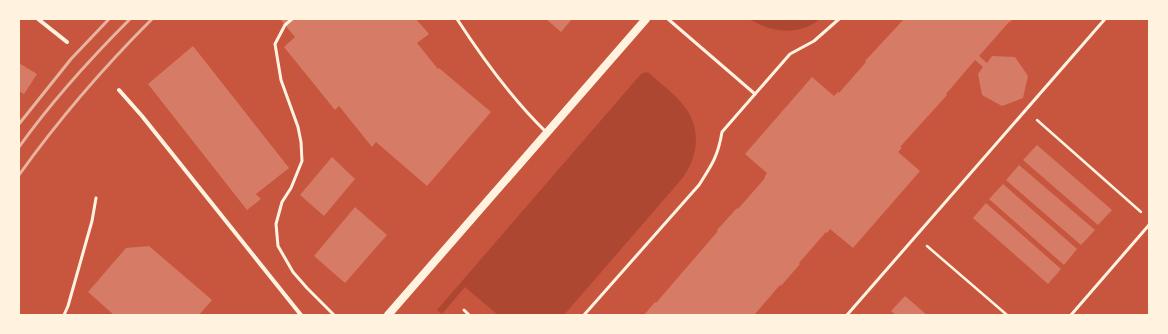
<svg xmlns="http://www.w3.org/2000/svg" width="1168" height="334" viewBox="0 0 1168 334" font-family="Commissioner,sans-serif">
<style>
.green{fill:#ae4732}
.building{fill:#d67c66}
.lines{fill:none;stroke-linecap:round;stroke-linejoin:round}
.path{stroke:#fff3e0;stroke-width:2.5}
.service{stroke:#fff3e0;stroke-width:3}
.minor{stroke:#fff3e0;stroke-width:4}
.secondary{stroke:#fff3e0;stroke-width:8}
.rail{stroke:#e9b49f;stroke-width:3}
</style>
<rect width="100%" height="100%" fill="#c8553d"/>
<g class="green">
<path d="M750,19H820C800,36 770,33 750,19Z"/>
<path d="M646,72L649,73C662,85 678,96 687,110C702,133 697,161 680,181L564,315H498L465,287L442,314L437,310L641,74Z"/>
</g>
<g class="building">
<path d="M280,19H416L429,34L417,43L438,69L439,68L491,112L427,186L376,142L372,147L339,106L335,110L284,47L295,37Z"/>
<path d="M546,19H572L561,32Z"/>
<path d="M904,19H1013L1010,22H1009L979,56L987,63L992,56L1015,57L1028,76L1023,98L1002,106L982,95L978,74L983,67L975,60L946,94L947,95L900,147L902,148L898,152L920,171L853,248L830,229L827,233L826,232L799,263L800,264L781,286L780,285L754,315H644L655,302L656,303L718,231L717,230L737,208L738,209L765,178H764L767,173L745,154L812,77L834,96L838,92L839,93L866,62L865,61Z"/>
<path d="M193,46L289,168L256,194L261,199L247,210L148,84Z"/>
<path d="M19,63L37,74L24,94L19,91Z"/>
<path d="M1037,145L1112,210L1098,225L1023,160Z"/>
<path d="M332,157L355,179L324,216L300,195Z"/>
<path d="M1019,165L1095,230L1081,245L1006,180Z"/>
<path d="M1003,184L1077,249L1064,265L989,199Z"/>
<path d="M986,203L1061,269L1048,284L973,218Z"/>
<path d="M355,207L387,235L345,283L314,256Z"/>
<path d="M149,246L212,300L199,315H114L88,292L126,248Z"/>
<path d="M905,296L927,315H896L891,311Z"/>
</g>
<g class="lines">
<g class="path">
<path d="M1037,120L1141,212"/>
<path d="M927,246L1007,315"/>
</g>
<g class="service">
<path d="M292,19L285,25L275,44L281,80L298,127L301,142L302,161L291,188L282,202L276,224L278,246L293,272L307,288L334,315"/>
<path d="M457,19C483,59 512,99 546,132"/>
<path d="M668,19L755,94"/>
<path d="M464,310L469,315"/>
<path d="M64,315L68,306L92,221L96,198"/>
<path d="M584,315L699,185C712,165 718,156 722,132L790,54L814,41L839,19"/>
<path d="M847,315L1105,19"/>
<path d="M1071,315L1149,225"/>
</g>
<g class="minor">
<path d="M38,19L67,42"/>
<path d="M119,90L142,116L301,315"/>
</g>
<path class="secondary" d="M388,315L646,19"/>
<g class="rail">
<path d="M19,124L71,59L109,19"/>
<path d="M19,147C52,101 90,59 130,19"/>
<path d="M19,175C59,119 103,68 152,19"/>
</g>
</g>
<rect width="1168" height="334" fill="none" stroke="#fff3e0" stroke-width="40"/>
</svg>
